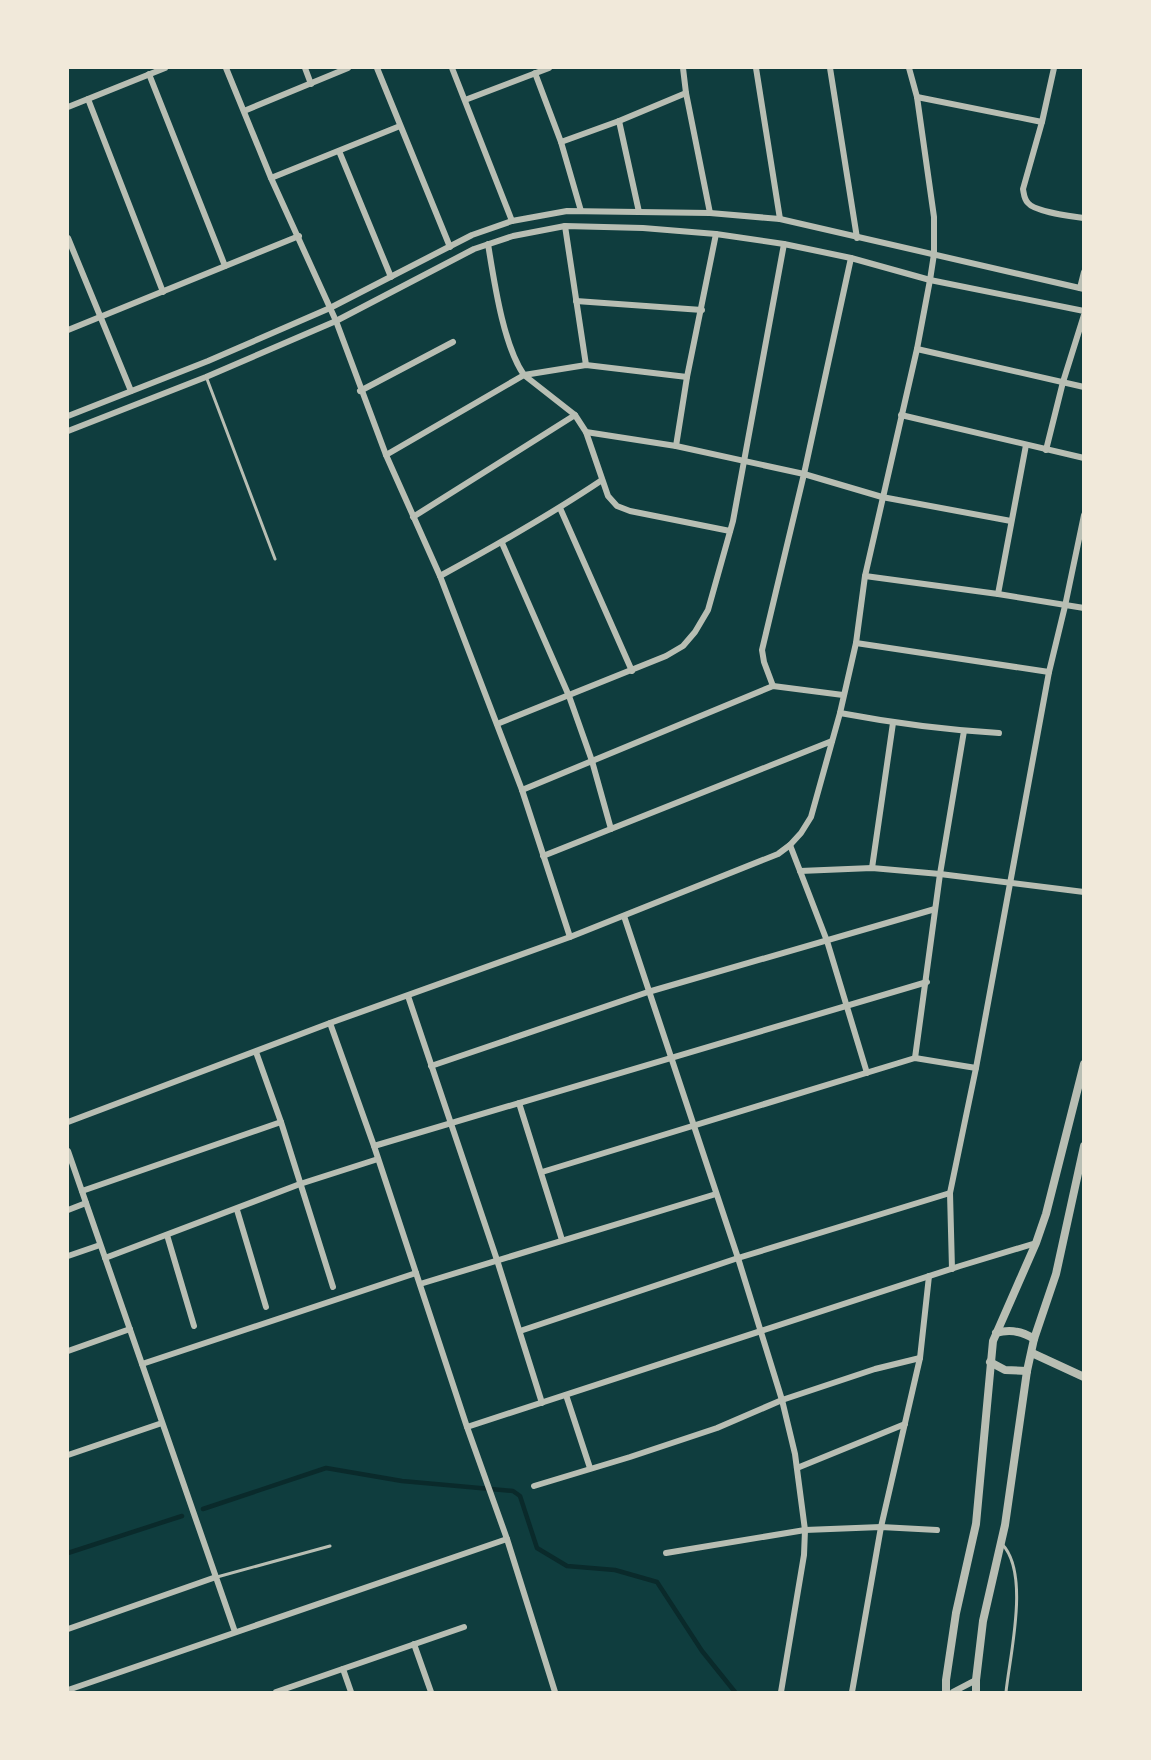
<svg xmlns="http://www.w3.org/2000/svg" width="1151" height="1760" viewBox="0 0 1151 1760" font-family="'Fira Sans Condensed',sans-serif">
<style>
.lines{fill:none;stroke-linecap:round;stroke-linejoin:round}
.stream{stroke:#0a2a2b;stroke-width:4.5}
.service{stroke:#b8beb3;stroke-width:3}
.minor{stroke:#b8beb3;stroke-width:6}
.tertiary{stroke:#b8beb3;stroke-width:8}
</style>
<rect width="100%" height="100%" fill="#0f3d3e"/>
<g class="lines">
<g class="stream">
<path d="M203,1509L326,1468L402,1481L513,1491L520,1496L537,1548L567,1566L615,1570L657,1582L702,1651L735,1692"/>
<path d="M68,1553L182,1516"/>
</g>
<g class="service">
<path d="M207,379L275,559"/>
<path d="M1002,1544C1030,1573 1010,1654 1006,1692"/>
<path d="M217,1577L330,1546"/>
</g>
<g class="minor">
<path d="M226,68L271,178L336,321L386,455L440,576L522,790L570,937"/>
<path d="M305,68L311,84"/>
<path d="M377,68L450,247"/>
<path d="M452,68L512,221"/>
<path d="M683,68L686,93L710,213"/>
<path d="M756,68L780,219"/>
<path d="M830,68L857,238"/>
<path d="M1054,68L1042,122L1023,189C1024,194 1024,199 1028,203C1035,212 1071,216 1084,218"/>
<path d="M535,73L561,142L581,211"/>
<path d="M149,74L225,266"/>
<path d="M917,97L1042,122"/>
<path d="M88,99L163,292"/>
<path d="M465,100L549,68"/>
<path d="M68,107L165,68"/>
<path d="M244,111L348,68"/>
<path d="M619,121L639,212"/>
<path d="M561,142L619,121L686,93"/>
<path d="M339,151L391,277"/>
<path d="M271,178L400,126"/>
<path d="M565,226L586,365"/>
<path d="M68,238L131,391"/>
<path d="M488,244C494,280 503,345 524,375L575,415L586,432L608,496L617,506L630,511L730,531"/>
<path d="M1080,288L1084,272"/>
<path d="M576,301L702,310"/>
<path d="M68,330L299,236"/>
<path d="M917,349L1084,387"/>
<path d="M360,391L453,342"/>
<path d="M901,415L1084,458"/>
<path d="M68,416L208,361L330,308L472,235L512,221L567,211L710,213L780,219L1084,289"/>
<path d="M68,431L206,377L336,321L474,249L513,236L565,226L643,228L716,234L784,244L851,258L930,280L1084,311"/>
<path d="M586,432L676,446L804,474L882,497L1011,521"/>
<path d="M676,446L687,377L716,234"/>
<path d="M1046,450L1063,382L1084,315"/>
<path d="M386,455L524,375L586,365L687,377"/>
<path d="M560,508L632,671"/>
<path d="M413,517L575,415"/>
<path d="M502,543L569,696L592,761L611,829"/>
<path d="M440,576C495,546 550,515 602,480"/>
<path d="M865,576L998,594L1084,608"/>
<path d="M998,594L1026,445"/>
<path d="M856,643L1049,672"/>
<path d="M773,686L764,662L762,650L804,474L851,258"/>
<path d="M840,713C893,723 946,730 999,733"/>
<path d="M497,724L666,656L683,646L695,632L708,610L733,521L784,244"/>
<path d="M522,790L773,686L843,695"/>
<path d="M790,845L827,941L867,1073"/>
<path d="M543,856L832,741"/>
<path d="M872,868L893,723"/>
<path d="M800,871L872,868L940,874L1084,892"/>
<path d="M624,916L738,1258L782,1400L795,1454L805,1530L804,1555L781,1692"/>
<path d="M408,996L497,1260L542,1403"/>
<path d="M330,1023L374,1146L467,1427L507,1539L555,1692"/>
<path d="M256,1052L281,1122L333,1287"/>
<path d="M915,1058L940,874L964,731"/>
<path d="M431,1066L648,992L935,909"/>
<path d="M519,1103L562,1240"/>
<path d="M68,1122L330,1023L570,937L778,854L790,845L801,833L811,817L840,713L856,643L865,576L917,349L930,280L934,254V217L917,97L909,68"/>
<path d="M374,1146L927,982"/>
<path d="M68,1151L235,1632"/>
<path d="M542,1172L915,1058L976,1068"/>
<path d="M82,1191L281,1122"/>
<path d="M68,1210L86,1203"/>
<path d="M237,1210L266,1307"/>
<path d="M167,1235L194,1326"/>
<path d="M68,1256L100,1245"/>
<path d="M105,1258L300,1184L378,1159"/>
<path d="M952,1269L950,1193L976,1068L1049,672L1065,606L1084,515"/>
<path d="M420,1284L716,1194"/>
<path d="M520,1331L738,1258L950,1193"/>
<path d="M68,1351L130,1329"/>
<path d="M142,1364L416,1273"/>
<path d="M566,1395L590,1468"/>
<path d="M467,1427L960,1266L1036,1243"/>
<path d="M68,1455L162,1423"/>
<path d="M797,1468L905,1424"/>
<path d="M534,1486L630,1457L717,1428L782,1400L875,1369L920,1358"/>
<path d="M666,1553L805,1530L881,1527L937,1530"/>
<path d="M68,1629L216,1577"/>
<path d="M414,1644L431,1692"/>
<path d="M343,1669L351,1692"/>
<path d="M68,1690L507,1539"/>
<path d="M276,1692L464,1627"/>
<path d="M852,1692L881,1527L920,1358L929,1276"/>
<path d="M953,1692L976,1680"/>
</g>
<g class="tertiary">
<path d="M996,1333C1010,1329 1022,1331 1034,1339"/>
<path d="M1032,1353L1084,1377"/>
<path d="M990,1362L1005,1370L1027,1371"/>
<path d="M946,1692V1680L956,1613L976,1524L993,1341L1036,1243L1046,1214L1084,1064"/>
<path d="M976,1692V1680L983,1621L1005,1525L1027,1371L1034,1339L1056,1274L1084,1146"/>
</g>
</g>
<rect width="1151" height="1760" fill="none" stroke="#f1e9da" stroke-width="138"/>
</svg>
